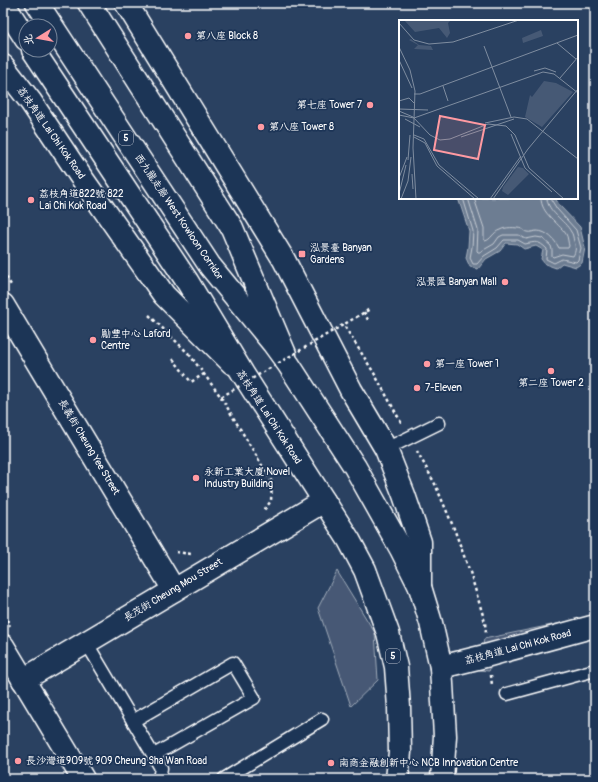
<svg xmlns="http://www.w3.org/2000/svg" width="598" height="782" viewBox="0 0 598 782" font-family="Pangolin,'LXGW WenKai TC',sans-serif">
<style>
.green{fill:#465975;stroke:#a2acba}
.water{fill:#6d7d92;stroke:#a7b1be}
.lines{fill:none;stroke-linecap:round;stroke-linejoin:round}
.shore{stroke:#c5cbd3;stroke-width:1}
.service-casing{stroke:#fff;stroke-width:15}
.minor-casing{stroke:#fff;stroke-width:25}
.primary-casing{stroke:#fff;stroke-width:25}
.trunk-casing{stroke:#fff;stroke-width:25}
.path{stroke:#fff;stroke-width:2.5;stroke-dasharray:3 3;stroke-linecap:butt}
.service{stroke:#1d3557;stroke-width:12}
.minor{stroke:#1d3557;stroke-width:22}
.primary{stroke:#1d3557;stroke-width:22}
.trunk{stroke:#1d3557;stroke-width:22}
.path-bridge{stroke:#fff;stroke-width:2.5;stroke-dasharray:3 3;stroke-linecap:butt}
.poi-dot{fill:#ff9aa2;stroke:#1d3557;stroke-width:1.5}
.labels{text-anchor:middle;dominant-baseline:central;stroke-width:3.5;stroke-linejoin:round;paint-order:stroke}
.shield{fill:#1d3557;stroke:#bbc2cd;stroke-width:1}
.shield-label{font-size:9px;font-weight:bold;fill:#fff}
.poi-label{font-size:10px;fill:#fff;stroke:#1d3557;text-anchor:start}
.street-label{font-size:10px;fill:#fff;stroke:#1d3557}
.inset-road{fill:none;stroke:#7f8da0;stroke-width:1}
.view{fill:#ff9aa2;fill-opacity:0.15;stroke:#ff9aa2;stroke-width:2}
.inset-edge{fill:none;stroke:#fff;stroke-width:2}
</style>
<rect width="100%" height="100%" fill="#2a4161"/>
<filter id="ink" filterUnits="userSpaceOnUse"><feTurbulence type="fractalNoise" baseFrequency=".025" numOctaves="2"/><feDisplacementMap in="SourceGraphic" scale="8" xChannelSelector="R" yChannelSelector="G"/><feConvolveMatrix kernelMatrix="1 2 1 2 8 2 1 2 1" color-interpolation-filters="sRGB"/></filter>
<g filter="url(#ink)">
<g class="green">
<path d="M337,571L375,633L378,680L351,706L318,608Z"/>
<path d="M595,616L501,642L489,671L479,670L484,639Z"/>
</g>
<path class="water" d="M458,198H555L560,206L580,227L585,248L582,263L576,267L562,263L556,268L545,264L541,259L543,250L536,246L524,249L517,244L506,243L500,251L486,259L478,269L470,267L466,258L468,247L469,231Z"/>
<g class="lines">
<g class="shore">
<path d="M463,198L473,231L472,247L470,258L473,264H477L484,256L497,248L504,240H518L525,244C536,242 538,240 547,249L546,259L554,263L562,259L576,262L578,260L581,248L576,230L557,209L552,201V198"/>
<path d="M468,198L478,230L477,251L478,252H480L494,244L499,237L503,235H519L526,239L536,237L542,238L551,246L552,250V256L553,257L562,254L573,256C576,251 576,247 574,241C573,238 573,234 571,232C565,220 547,212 547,198"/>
<path d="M474,198L484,228V239L485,241C491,240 493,232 500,230C505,227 516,227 522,229C524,230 525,232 527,232C530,233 534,231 537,231C547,231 555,240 559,248H568L569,246C568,243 568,237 566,234C558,222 541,214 541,198"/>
</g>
<g class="service-casing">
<g id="service">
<path d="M386,449L439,423"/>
<path d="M86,642L161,768L159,779"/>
<path d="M507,694L595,670"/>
<path d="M133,721L233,663L254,698L154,755"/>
<path d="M224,779L322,719"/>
</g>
</g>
<g class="minor-casing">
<g id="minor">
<path d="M126,3L284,260L351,390L386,449L404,495L420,542V587"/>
<path d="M3,305L174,590"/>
<path d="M3,646L83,779"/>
<path d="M441,667L489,655L595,626"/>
<path d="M23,680L324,501"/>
</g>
</g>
<g class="primary-casing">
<g id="primary">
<path d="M89,3L232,228L279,340L285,354"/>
<path d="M3,66L31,102L79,174L164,295L232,363"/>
</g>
</g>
<g class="trunk-casing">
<g id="trunk">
<path d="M3,3L26,39"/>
<path d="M37,3L210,266L273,343L289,365L355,467L401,549L420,587L431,623L441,667L445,736L442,779"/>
<path d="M33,50L187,281L243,374L349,540L365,570L388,633L396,667L399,707L400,752L397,779"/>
</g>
</g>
<g class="path">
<path d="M3,108L6,110"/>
<path d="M3,272L11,285"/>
<path d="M364,312L368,320"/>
<path d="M149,315L189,354"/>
<path d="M345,327L374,373L402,424"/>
<path d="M173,359L191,382L204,374"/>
<path d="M221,397L272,482L271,501L264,510"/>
<path d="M417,451L435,484L453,526L470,572L485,622L486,635"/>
<path d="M176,552L191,554"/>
<path d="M3,614L10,626"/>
<path d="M491,675L492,686"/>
</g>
<use href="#service" class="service"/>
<use href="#minor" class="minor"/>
<use href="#primary" class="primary"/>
<use href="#trunk" class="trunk"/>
<path class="path-bridge" d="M189,354L221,397L370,309"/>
</g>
</g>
<g class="poi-dot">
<circle cx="188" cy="36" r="4"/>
<circle cx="370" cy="105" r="4"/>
<circle cx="261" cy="127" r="4"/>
<circle cx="31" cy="200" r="4"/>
<rect x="298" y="250" width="8" height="8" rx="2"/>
<circle cx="505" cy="282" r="4"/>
<circle cx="93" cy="340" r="4"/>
<circle cx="427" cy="364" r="4"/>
<circle cx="551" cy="371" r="4"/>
<circle cx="417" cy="388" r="4"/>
<circle cx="196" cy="478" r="4"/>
<circle cx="18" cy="761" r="4"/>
<circle cx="331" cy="763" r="4"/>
</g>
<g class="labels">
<g class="shield">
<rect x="119" y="131" width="14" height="14" rx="3"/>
<rect x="386" y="649" width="14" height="14" rx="3"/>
</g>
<g class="shield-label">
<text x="126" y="138">5</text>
<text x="393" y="656">5</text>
</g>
<g class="poi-label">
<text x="196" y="36">第八座 Block 8</text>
<text x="362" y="105" text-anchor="end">第七座 Tower 7</text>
<text x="269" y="127">第八座 Tower 8</text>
<text x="39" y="194">荔枝角道822號 822<tspan x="39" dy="12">Lai Chi Kok Road</tspan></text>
<text x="310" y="248">泓景臺 Banyan<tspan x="310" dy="12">Gardens</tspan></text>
<text x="497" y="282" text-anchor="end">泓景匯 Banyan Mall</text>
<text x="101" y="334">勵豐中心 Laford<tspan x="101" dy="12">Centre</tspan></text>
<text x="435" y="364">第一座 Tower 1</text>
<text x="551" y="383" text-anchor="middle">第二座 Tower 2</text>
<text x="425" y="388">7-Eleven</text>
<text x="204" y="472">永新工業大廈 Novel<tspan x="204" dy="12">Industry Building</tspan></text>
<text x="26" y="761">長沙灣道909號 909 Cheung Sha Wan Road</text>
<text x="339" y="763">南商金融創新中心 NCB Innovation Centre</text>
</g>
<g class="street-label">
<text transform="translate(51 133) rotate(55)">荔枝角道 Lai Chi Kok Road</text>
<text transform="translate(179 217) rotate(56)">西九龍走廊 West Kowloon Corridor</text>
<text transform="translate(269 417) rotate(57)">荔枝角道 Lai Chi Kok Road</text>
<text transform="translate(89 447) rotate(59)">長義街 Cheung Yee Street</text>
<text transform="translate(173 590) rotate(-31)">長茂街 Cheung Mou Street</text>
<text transform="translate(518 647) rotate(-15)">荔枝角道 Lai Chi Kok Road</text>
</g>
</g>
<g transform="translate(399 20)">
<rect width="179" height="179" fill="#2a4161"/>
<path d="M5,0H52L49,3L51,13L48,18L40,8L16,12ZM142,10L144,16L124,23L123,18ZM12,19L20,25L32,26L34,30L15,29L19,25L10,20ZM145,61L157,63L174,72L143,107L126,97L131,75L133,77ZM119,147L124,148L130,154L109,175L103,171L104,167Z" fill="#465975"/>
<path class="inset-road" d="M0,3L15,20L30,24L54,22L120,0M158,23L177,39M85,26L112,97M0,27L11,50L16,71L14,128L17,179M0,40L13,68M135,51L146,48L157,52M161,58L179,37M44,66L49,81M15,74H21L179,15M0,81L10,78L15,83M0,89L29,90M0,91L14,97L31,115L41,120L51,119L89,104L107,106L116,115L130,148L165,179M0,95L15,98L144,52L155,54L179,73M6,99L21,107M86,103L115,97L128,99L179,139M112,114L126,148L153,172M15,115L25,119L40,145L80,179M15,117L26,123L38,146L76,179M62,117L115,99M9,140L11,115M13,154L14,169M0,158L8,137M0,174L7,145M2,179L9,161L12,137M91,179L122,136M94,179L129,129L179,69"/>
<path class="view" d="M41,96L86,105L79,139L35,130Z"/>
<rect width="179" height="179" class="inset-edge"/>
</g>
<rect width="598" height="782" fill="none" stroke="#1d3557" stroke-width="16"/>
<rect x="8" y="8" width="582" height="766" fill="none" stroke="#fff" stroke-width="1.5" filter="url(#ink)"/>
<g transform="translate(38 38) rotate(259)"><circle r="19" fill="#1d3557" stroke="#77869a"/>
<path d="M0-3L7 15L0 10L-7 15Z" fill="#ff9aa2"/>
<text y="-6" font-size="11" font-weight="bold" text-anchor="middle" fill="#ffffff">北</text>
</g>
</svg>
